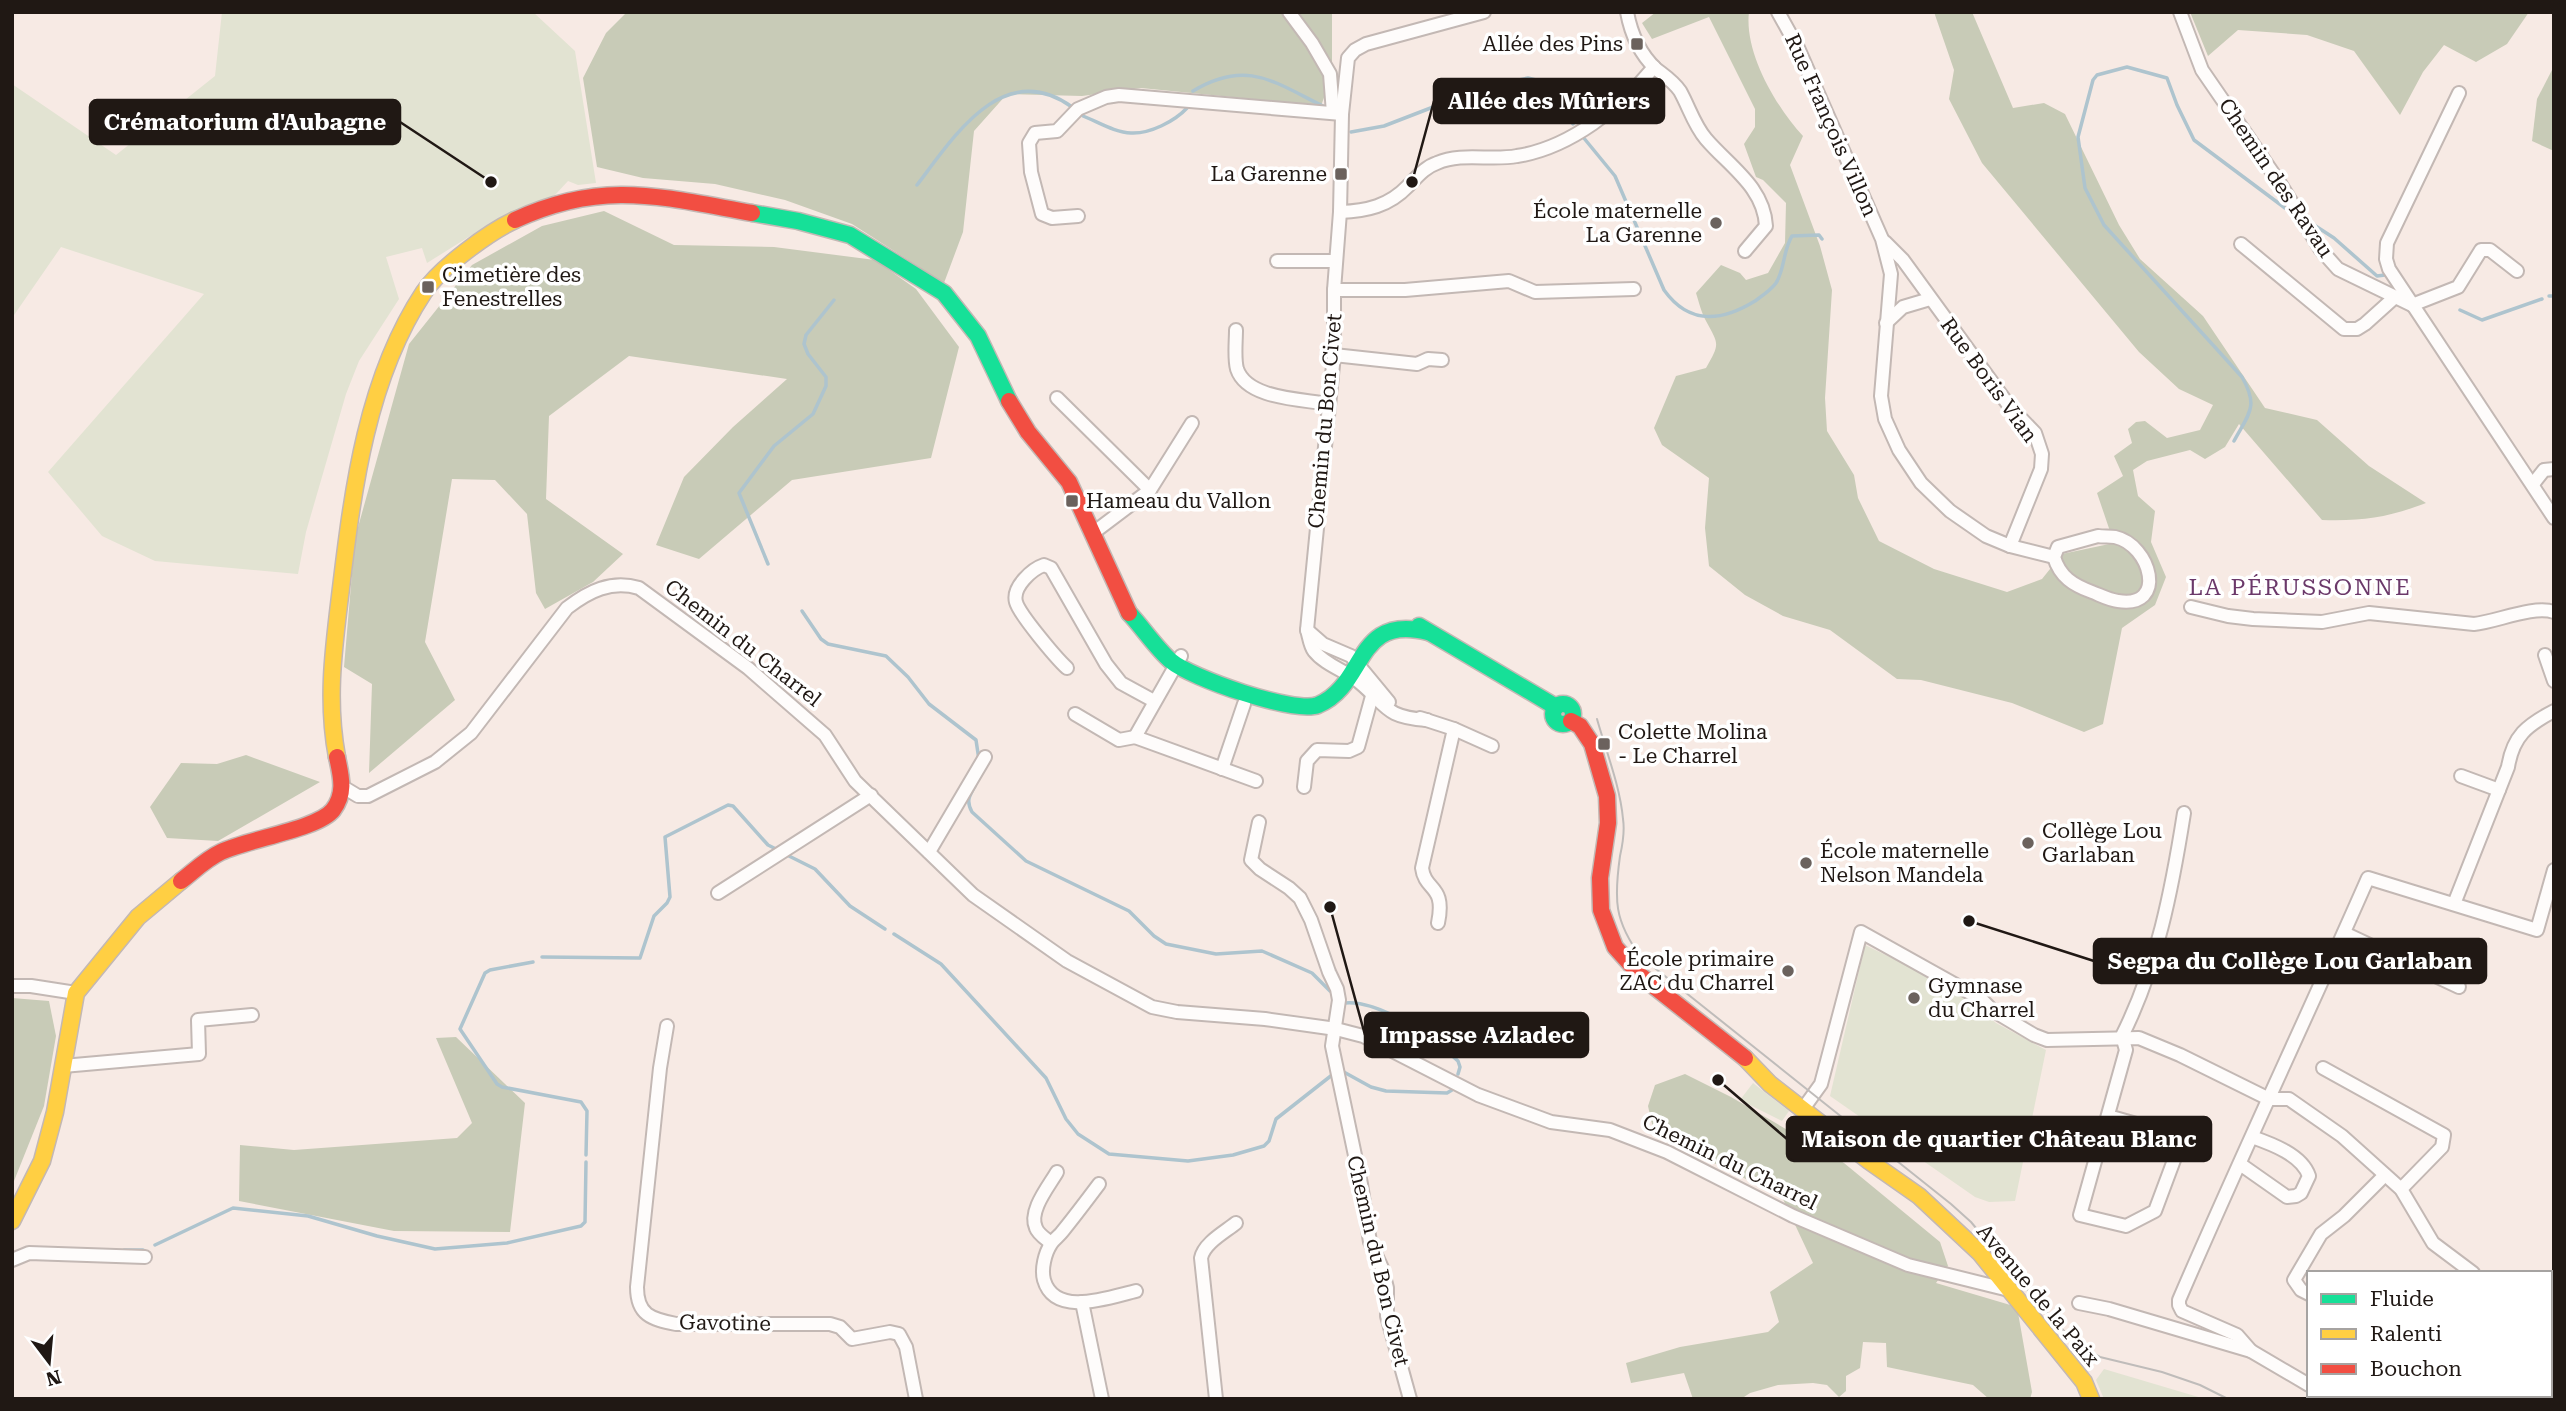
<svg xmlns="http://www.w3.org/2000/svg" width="2566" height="1411" viewBox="0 0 2566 1411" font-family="'Roboto Serif',serif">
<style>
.green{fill:#e2e3d2}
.forest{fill:#c8cbb7}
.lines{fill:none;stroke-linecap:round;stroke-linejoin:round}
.stream{stroke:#aec4ce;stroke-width:3.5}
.street-casing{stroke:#c3b8b4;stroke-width:16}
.fast-casing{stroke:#c3b8b4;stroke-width:19}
.slow-casing{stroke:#c3b8b4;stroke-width:19}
.jam-casing{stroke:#c3b8b4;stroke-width:19}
.street{stroke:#fefcfb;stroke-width:12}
.fast{stroke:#16e098;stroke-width:16}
.slow{stroke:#ffcf43;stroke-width:16}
.jam{stroke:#f24e42;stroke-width:16}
.tram{stroke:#bfbcba;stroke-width:2}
.poi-dot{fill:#6b625d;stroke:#fff;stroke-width:2.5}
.labels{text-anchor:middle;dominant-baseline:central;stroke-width:7;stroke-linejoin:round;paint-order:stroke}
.poi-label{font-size:21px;fill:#201814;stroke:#fff;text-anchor:start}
.street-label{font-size:21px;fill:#201814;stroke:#fff}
.neighbourhood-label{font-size:23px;letter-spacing:2px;fill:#6b396a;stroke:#fff}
.leader{fill:none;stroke:#201814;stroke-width:2.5}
.callout-dot{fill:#201814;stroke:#fff;stroke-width:2.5}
.callout{fill:#201814;stroke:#201814;stroke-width:2.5}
.callout-label{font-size:23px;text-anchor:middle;font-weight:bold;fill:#fff}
</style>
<rect width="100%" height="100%" fill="#f7eae4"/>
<g class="green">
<path d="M222,12H533L575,51L596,183L578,185L568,181L555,195L499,218L427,263L422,248L386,257L399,299L359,361L346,394L306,532L298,574L155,561L102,536L48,472L204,294L61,247L12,318V84L116,155L215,76Z"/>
<path d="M1865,945L1956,989L1996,1023L2046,1050L2015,1201L1989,1202L1975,1197L1830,1096Z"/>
<path d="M1753,1083L1789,1111L1782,1121L1740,1100Z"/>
<path d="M2104,1369L2205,1399H2104L2096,1380Z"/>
</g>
<g class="forest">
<path d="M627,12H1332V75L1321,106L1141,88L1082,96L1007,94L974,131L963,232L944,283L852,224L785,200L715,184L643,178L597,167L583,78L606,33Z"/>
<path d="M1656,12H1749C1744,52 1776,107 1803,136L1790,165L1820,246L1832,290L1825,398L1827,431L1854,475L1858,498L1879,541L1934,569L2007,592L2042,579L2062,554L2114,543L2097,493L2123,476L2114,456L2132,443L2128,429L2136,422L2145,421L2167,438L2200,430L2213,405L2179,389L2139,352L1982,163L1949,99L1954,70L1934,12H1972L2013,108L2044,103L2065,114L2119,225L2140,259L2203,316L2265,408L2317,420L2369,466L2426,503C2386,518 2364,521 2322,520L2239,424L2225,447L2205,459L2190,450L2147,461L2133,470L2138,496L2155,511L2151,542L2166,577L2155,605L2122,628L2103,724L2084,732L2012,703L1921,680L1897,679L1830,630L1783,616L1745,595L1709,566L1705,528L1709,478L1662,445L1654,428L1676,376L1706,368C1720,343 1719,345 1706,321C1701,312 1699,302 1696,293L1721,265L1740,273L1746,280L1768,273L1785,243L1786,203L1763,180L1756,177L1744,144L1755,127V109L1709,17L1652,39L1642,23Z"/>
<path d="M2190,12H2529L2507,44L2476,62L2444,45L2423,72L2400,115L2354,51L2307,35L2238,30L2208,56Z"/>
<path d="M2552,70H2554V151L2532,141L2537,99Z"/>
<path d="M604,211L674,245L774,247L875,260L916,289L959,347L931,458L792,480L699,559L656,545L684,477L733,427L787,379L629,356L549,416L546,499L623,554L593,582L545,609L536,593L527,514L495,480L452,479L425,642L455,700L369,773L372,684L344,667L355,538L409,344L472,265L542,226Z"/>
<path d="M246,755L320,782L218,841L167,838L150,807L181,763L217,764Z"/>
<path d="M12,998L49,1001L56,1036L44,1106L12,1186Z"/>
<path d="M456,1037L525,1103L510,1232L394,1231L239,1201L240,1145L294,1150L457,1138L472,1123L436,1038Z"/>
<path d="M1685,1074L1731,1097L1844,1163L1940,1242L1948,1266L1936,1283L2017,1307L2032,1392L2030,1399H1989L1973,1385L1887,1367L1886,1343L1863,1342L1860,1368L1846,1376V1391L1839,1397L1827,1385L1813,1383L1778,1385L1750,1393L1741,1399H1693L1684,1373L1631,1383L1626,1363L1680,1347L1768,1332L1779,1322L1770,1292L1813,1263L1782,1197L1654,1133L1648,1106L1655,1085Z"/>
</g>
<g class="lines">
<g class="stream">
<path d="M1193,91C1248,58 1275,83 1327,108"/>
<path d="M1083,116C1098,122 1116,133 1131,133C1150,134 1175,121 1187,108"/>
<path d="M1351,132L1384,126L1485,87L1528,78L1536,80L1542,85L1573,124"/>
<path d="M1583,137L1615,176L1664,290C1689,325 1721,322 1755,301C1762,296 1771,290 1776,283C1785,269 1783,250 1792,236L1819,235L1822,239"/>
<path d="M917,185C953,138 1003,57 1072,107"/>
<path d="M2311,223L2334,238L2377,276L2385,275"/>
<path d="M2549,296H2554"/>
<path d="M2460,310L2482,320L2542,299"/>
<path d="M2234,441C2249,413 2259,407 2242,377L2104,225L2085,188L2078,137L2093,80L2097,75L2127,67L2167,78L2177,105L2194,140L2285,208L2290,209"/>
<path d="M768,564L739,493L774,446L813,414L826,386V377L808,354L804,344L806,335L834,300"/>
<path d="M802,611L821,639L828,644L886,656L908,677L929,704L976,740L979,760"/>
<path d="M975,786C969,796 966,801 972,812L1026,861L1129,911L1154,936L1166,944L1216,954L1262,951L1312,973L1330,991"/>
<path d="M789,856L815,869L850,906L885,929"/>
<path d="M894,934L941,964L1046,1078L1066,1119L1078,1134L1109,1154L1188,1161L1233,1155L1264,1146L1269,1141L1276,1119L1332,1075"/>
<path d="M542,957L640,958L654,916L667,903L670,897L665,837L728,805L733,806L768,845L778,850"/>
<path d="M533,962L490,970L485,973L460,1029L497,1084L502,1087L581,1102L587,1111L586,1155"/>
<path d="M1345,1003C1379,1000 1433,1037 1458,1061L1460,1067L1458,1074"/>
<path d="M1342,1071L1371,1087L1386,1091L1447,1093L1452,1090"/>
<path d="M155,1245L233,1208L308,1216L377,1236L435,1249L507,1243L581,1226L585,1222L586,1162"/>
<path d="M124,1250H143"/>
</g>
<g class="street-casing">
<g id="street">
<path d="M1289,12L1312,43L1330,74L1333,113"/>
<path d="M1627,12C1631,34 1639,53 1656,69C1665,76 1673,81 1680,91C1689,107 1694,125 1706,139C1729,166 1764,187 1766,226L1745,251"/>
<path d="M1778,12L1798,48L1882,239L1891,274L1881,396L1885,419L1899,450L1921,483L1950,511L1986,536L2010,546L2054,557"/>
<path d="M2180,12L2202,70L2279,182L2321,250L2338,269L2412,305L2458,287L2481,250H2490L2517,271"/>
<path d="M2459,93L2387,243L2386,259L2389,269L2554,518"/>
<path d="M1340,212C1367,211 1389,206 1408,186C1417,177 1425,167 1437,163C1462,152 1491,161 1517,156C1570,148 1621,107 1654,67"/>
<path d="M1078,216L1052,218L1042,214L1031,172L1029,143L1035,133L1057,131L1078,109L1106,97L1119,95L1342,114"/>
<path d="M1885,242L1903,260L2010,407L2035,433L2042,454L2041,469L2010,546"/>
<path d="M2241,244L2344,329H2357L2365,324L2395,297"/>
<path d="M1277,261H1336"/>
<path d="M1334,290H1405L1509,281L1535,292L1634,289"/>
<path d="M1886,323L1903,307L1930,299"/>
<path d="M1236,330C1236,342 1234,358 1237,369C1247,399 1301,399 1328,404"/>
<path d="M1334,355L1417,364L1428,359L1442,360"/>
<path d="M1057,398L1150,490L1093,533"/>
<path d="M2533,484L2544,470L2554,469"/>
<path d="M1150,490L1192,423"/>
<path d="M2098,536C2103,537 2110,536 2115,537C2151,545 2168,609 2118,601C2109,600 2100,595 2092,592C2073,585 2060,577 2054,557L2058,547Z"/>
<path d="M2191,607L2228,616L2253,619L2322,622L2369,613L2474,624C2496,622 2533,605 2554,612"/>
<path d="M1307,630L1323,644L1351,656L1389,702"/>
<path d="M2545,655L2554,681"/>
<path d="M1181,656L1135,737L1256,781"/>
<path d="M1067,668C1057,659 1019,614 1016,602C1012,587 1032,569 1044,565L1051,568L1106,664L1121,683L1154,701"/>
<path d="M1075,714L1119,740L1135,737"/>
<path d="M1420,718L1454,729L1492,746"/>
<path d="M1427,720C1384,717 1388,706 1359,682C1346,671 1325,665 1314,651C1310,646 1309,636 1307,630L1334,355V290L1340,212L1342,114L1348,58L1355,50L1366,44L1484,12"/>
<path d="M1222,769L1244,704"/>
<path d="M2461,776L2499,790"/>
<path d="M343,787L358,796H368L435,762L471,733L567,608C589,591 611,580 639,588L748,668L825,735L855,781L973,895L1067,961L1152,1007L1177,1012L1265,1019L1336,1029L1363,1036L1478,1095L1551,1122L1610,1130L1667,1152L1793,1216L1908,1265L2013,1291"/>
<path d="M1304,787L1307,761L1317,750L1349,751L1358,747L1372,696"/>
<path d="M1259,822L1251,860L1260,869L1289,888L1300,898L1311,920L1329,972L1337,989L1339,1000L1332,1046L1361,1184L1370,1242L1382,1268L1387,1288V1316L1410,1399"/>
<path d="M929,852L985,757"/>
<path d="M718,893L871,795"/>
<path d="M2454,904L2508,767C2513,736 2527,725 2554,711"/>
<path d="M1438,923C1446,884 1425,892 1422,868L1454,729"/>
<path d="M2344,933L2459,987"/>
<path d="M12,986H31L76,993"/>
<path d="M667,1026L660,1068L637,1287C637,1315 651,1319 676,1324H830L840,1327L852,1339L890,1332L899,1334L906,1347L916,1399"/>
<path d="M63,1066L199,1054L198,1020L252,1015"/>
<path d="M2323,1068L2444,1135L2442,1147L2401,1189"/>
<path d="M1803,1109L1821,1084L1861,932L1981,999L1992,1010L2034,1035L2047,1040L2139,1038L2180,1055L2269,1099H2289L2342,1136L2401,1189L2433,1243L2473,1273"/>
<path d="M2108,1116L2175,1135L2179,1138L2180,1144L2155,1211L2126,1226L2080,1215L2126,1050L2122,1036C2157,967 2172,889 2184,813"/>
<path d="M2240,1164L2287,1197L2296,1196L2301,1193L2309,1176C2302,1155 2272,1144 2252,1137"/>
<path d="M1099,1184C1087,1200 1075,1216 1062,1232C1059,1236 1054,1239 1051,1244C1045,1253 1041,1269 1044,1280C1055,1318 1110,1297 1136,1291"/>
<path d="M1051,1243C1046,1239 1038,1234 1036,1228C1028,1211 1049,1186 1057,1172"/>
<path d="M12,1260L29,1253L145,1257"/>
<path d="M2309,1294L2301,1290L2294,1280L2321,1234L2344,1216L2385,1175"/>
<path d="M2550,1300L2554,1295"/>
<path d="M1082,1302L1102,1399"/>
<path d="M2079,1303L2109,1309L2251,1351L2309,1385"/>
<path d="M2251,1351L2237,1335L2182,1311L2179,1305V1300C2240,1158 2306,1019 2368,878L2537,930L2554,870"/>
<path d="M2347,1395L2360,1399"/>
<path d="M1216,1399L1201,1258C1204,1243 1225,1232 1236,1223"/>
<path d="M2462,1399L2464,1395"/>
</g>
</g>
<g class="fast-casing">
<g id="fast">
<path d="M752,213L798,221L850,235L944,293L978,336L1009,401"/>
<path d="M1129,613C1143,628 1156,648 1171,661C1191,678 1294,714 1318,705C1367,685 1354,613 1428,632"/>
<path d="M1419,626L1556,707"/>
<circle cx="1563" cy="714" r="10"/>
</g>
</g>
<g class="slow-casing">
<g id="slow">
<path d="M337,757C326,699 334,646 341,588C353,488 367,378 424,292C440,268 489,232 515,220"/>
<path d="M1745,1058L1770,1084L1869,1161L1919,1196L1980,1253L2084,1382L2091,1399"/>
<path d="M12,1221L42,1161L55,1112L76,993L138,917L181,881"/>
<path d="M2550,1381L2554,1379"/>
<path d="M2510,1399L2518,1395"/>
</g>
</g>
<g class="jam-casing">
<g id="jam">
<path d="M515,220C603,179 662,197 752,213"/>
<path d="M1009,401L1028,432L1069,482L1129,613"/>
<path d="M1571,721L1580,726L1592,744L1607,796L1608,823L1600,878L1601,910L1615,947L1641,976L1745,1058"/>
<path d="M181,881C194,871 206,859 221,852C248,839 318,829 333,810C346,793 341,776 337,757"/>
</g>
</g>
<use href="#street" class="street"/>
<use href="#fast" class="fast"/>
<use href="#slow" class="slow"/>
<use href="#jam" class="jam"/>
<path class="tram" d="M1597,719C1606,751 1620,786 1623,819C1625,832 1623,843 1620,856C1614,899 1614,921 1641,957L1951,1204L1971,1222L2040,1305L2076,1344L2100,1357L2162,1372L2200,1385L2228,1399"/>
</g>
<g class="poi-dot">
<rect x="1630" y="37" width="14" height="14" rx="3.5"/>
<rect x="1334" y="167" width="14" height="14" rx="3.5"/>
<circle cx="1716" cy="223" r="7"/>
<rect x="421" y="280" width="14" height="14" rx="3.5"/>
<rect x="1065" y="494" width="14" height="14" rx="3.5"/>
<rect x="1597" y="737" width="14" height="14" rx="3.5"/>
<circle cx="2028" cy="843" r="7"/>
<circle cx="1806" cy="863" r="7"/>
<circle cx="1788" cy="971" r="7"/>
<circle cx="1914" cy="998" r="7"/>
</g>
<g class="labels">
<g class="poi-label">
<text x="1623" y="44" text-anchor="end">Allée des Pins</text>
<text x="1327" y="174" text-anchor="end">La Garenne</text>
<text x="1702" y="211" text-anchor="end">École maternelle<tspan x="1702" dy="24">La Garenne</tspan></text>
<text x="442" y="275">Cimetière des<tspan x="442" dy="24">Fenestrelles</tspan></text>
<text x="1086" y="501">Hameau du Vallon</text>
<text x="1618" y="732">Colette Molina<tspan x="1618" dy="24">- Le Charrel</tspan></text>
<text x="2042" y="831">Collège Lou<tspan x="2042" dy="24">Garlaban</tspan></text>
<text x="1820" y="851">École maternelle<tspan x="1820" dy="24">Nelson Mandela</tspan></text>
<text x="1774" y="959" text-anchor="end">École primaire<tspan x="1774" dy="24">ZAC du Charrel</tspan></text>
<text x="1928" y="986">Gymnase<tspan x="1928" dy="24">du Charrel</tspan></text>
</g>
<g class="street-label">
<text transform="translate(1831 125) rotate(66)">Rue François Villon</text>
<text transform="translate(2276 178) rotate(56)">Chemin des Ravau</text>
<text transform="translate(1989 380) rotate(54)">Rue Boris Vian</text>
<text transform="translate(1325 421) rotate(-85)">Chemin du Bon Civet</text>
<text transform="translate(743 643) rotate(38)">Chemin du Charrel</text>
<text transform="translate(1730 1162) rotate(26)">Chemin du Charrel</text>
<text transform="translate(1378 1261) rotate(77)">Chemin du Bon Civet</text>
<text transform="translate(2038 1295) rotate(50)">Avenue de la Paix</text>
<text transform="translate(725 1323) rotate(1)">Gavotine</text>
</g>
<g class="neighbourhood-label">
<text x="2300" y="587">LA PÉRUSSONNE</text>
</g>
</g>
<path class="leader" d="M1412 182L1434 101M491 182L400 122M1969 921L2094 961M1330 907L1365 1035M1718 1080L1787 1139"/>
<g class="callout-dot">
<circle cx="1412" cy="182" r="7"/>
<circle cx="491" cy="182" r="7"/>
<circle cx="1969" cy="921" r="7"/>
<circle cx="1330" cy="907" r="7"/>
<circle cx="1718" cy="1080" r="7"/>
</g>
<g class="callout">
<rect x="1434" y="79" width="230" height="44" rx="7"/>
<rect x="90" y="100" width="310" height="44" rx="7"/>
<rect x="2094" y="939" width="392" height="44" rx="7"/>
<rect x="1365" y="1013" width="223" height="44" rx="7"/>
<rect x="1787" y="1117" width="424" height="44" rx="7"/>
</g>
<g class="callout-label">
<text x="1549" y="109">Allée des Mûriers</text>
<text x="245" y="130">Crématorium d'Aubagne</text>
<text x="2290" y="969">Segpa du Collège Lou Garlaban</text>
<text x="1477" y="1043">Impasse Azladec</text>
<text x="1999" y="1147">Maison de quartier Château Blanc</text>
</g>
<rect width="2566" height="1411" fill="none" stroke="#201814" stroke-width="28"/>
<rect x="2307" y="1271" width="245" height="126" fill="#ffffff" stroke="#a6a3a1" stroke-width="2"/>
<rect x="2321" y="1294" width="35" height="10" fill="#16e098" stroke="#a6a3a1" stroke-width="2"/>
<text x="2370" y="1306" font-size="21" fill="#201814">Fluide</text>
<rect x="2321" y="1329" width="35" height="10" fill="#ffcf43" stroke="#a6a3a1" stroke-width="2"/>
<text x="2370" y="1341" font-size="21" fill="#201814">Ralenti</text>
<rect x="2321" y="1364" width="35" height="10" fill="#f24e42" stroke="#a6a3a1" stroke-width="2"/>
<text x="2370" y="1376" font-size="21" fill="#201814">Bouchon</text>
<g transform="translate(49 1362) rotate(164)" stroke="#ffffff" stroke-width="5" paint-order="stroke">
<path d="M0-5L12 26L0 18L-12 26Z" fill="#201814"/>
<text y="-10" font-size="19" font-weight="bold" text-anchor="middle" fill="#201814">N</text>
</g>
</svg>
